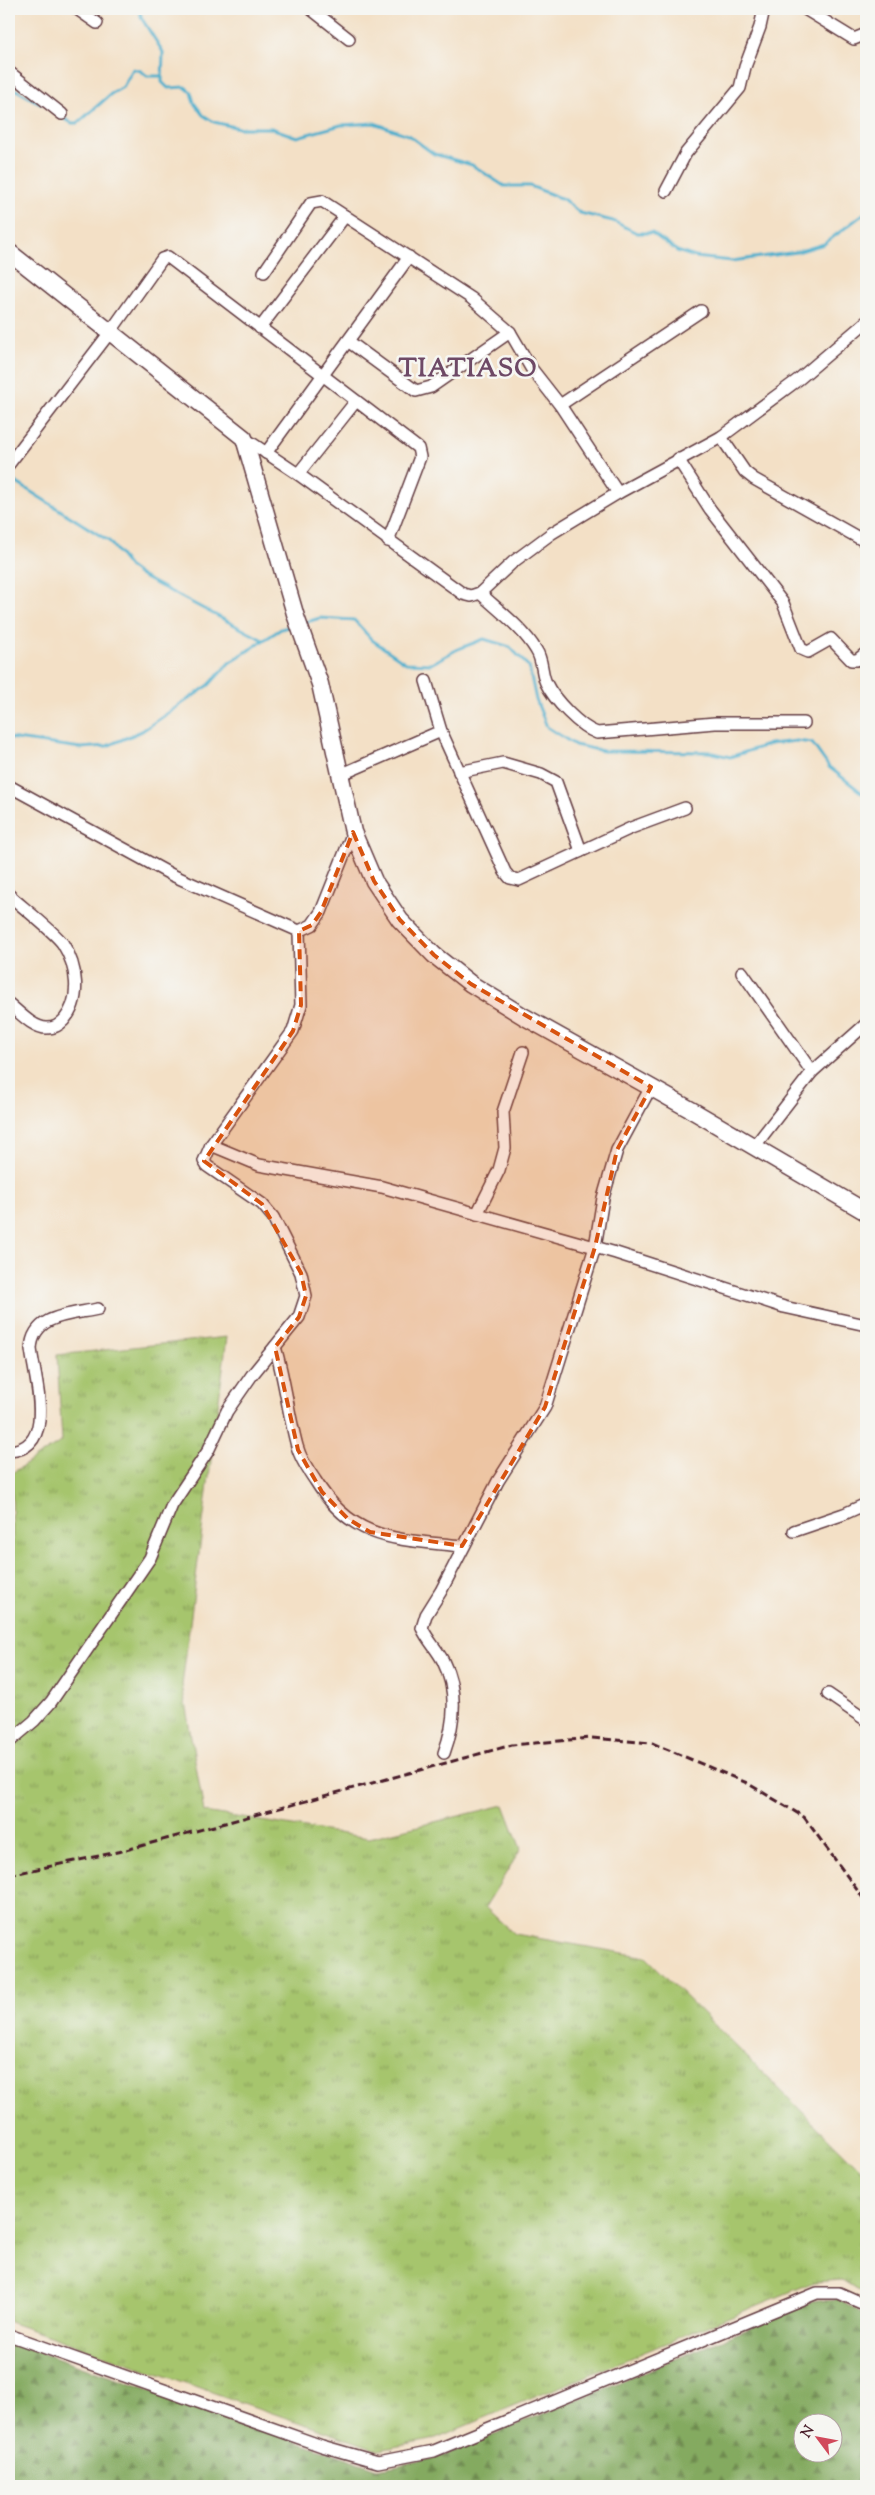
<svg xmlns="http://www.w3.org/2000/svg" width="875" height="2495" viewBox="0 0 875 2495" font-family="'Sorts Mill Goudy',serif">
<style>
.grass{fill:url(#grass-tufts);stroke:#78724c}
.forest{fill:url(#forest-firs);stroke:#676446;fill-rule:evenodd}
.lines{fill:none;stroke-linecap:round;stroke-linejoin:round}
.stream{stroke:#4eafcd;stroke-width:3}
.street-casing{stroke:#633c42;stroke-width:14}
.secondary-casing{stroke:#633c42;stroke-width:19}
.street{stroke:#fff;stroke-width:11}
.secondary{stroke:#fff;stroke-width:16}
.rail{stroke:#4a1f2b;stroke-width:3;stroke-dasharray:8 4;stroke-linecap:butt}
.marked{fill:#d8530f;fill-opacity:0.2;stroke:#d8530f;stroke-width:4;stroke-dasharray:10 6;stroke-linejoin:round}
.labels{text-anchor:middle;dominant-baseline:central;stroke-width:5;stroke-linejoin:round;paint-order:stroke}
.district-label{font-size:26px;font-weight:bold;letter-spacing:1px;fill:#6e4966;stroke:#f6f6f2}
</style>
<defs>
<pattern id="grass-tufts" width="24" height="20" patternUnits="userSpaceOnUse" patternTransform="scale(1.25)"><rect width="24" height="20" fill="#a6c56d"/><path d="M3 7l-1-3M5 7V3M7 7l1-3M15 17l-1-3M17 17v-4M19 17l1-3" fill="none" stroke="#899f5a"/></pattern>
<pattern id="forest-firs" width="22" height="20" patternUnits="userSpaceOnUse" patternTransform="scale(1.25)"><rect width="22" height="20" fill="#84aa60"/><path d="M5 1l3.5 6h-7zM16 11l3.5 6h-7z" fill="#6e8a4f"/></pattern>
</defs>
<rect width="100%" height="100%" fill="#f6f6f2"/>
<filter id="ink" filterUnits="userSpaceOnUse"><feTurbulence type="fractalNoise" baseFrequency=".02" numOctaves="2"/><feDisplacementMap in="SourceGraphic" scale="10" xChannelSelector="R" yChannelSelector="G"/><feConvolveMatrix kernelMatrix="1 2 1 2 8 2 1 2 1" color-interpolation-filters="sRGB"/></filter>
<filter id="wash" filterUnits="userSpaceOnUse"><feTurbulence type="fractalNoise" baseFrequency=".0096" numOctaves="4" result="noise"/><feDisplacementMap in="SourceGraphic" scale="20" xChannelSelector="R" yChannelSelector="G"/><feGaussianBlur stdDeviation="1.12" result="paint"/><feColorMatrix in="noise" values="0 0 0 0 0 0 0 0 0 0 0 0 0 0 0 0 0 1.4 0 .05"/><feComposite in="paint" operator="in"/></filter>
<g filter="url(#wash)">
<rect width="100%" height="100%" fill="#f3e0c6"/>
<path class="grass" d="M227,1337L182,1685L204,1812L369,1838L504,1805L521,1849L485,1907L514,1934L646,1957L866,2175V2295L842,2280L814,2282L431,2440L379,2450L9,2322V1588L13,1585L12,1473L62,1441L57,1355Z"/>
<path class="forest" d="M838,2299L866,2317V2486H9V2342L378,2469L436,2458L818,2300ZM802,2422H832V2452H802Z"/>
<g class="lines">
<g class="stream">
<path d="M139,9L142,19L163,52L162,82L168,88L185,87L191,92L194,103L203,115L214,122L239,128H271L297,137L341,125L374,123L408,135L434,154L472,165L504,186H530L563,199L580,213L613,221L637,233H652L677,251L695,257L732,261L797,252L824,244L866,212"/>
<path d="M9,86L41,104"/>
<path d="M61,117L72,123H78L111,94L123,87L133,69L141,71L147,76H161"/>
<path d="M9,478L109,541L130,568L141,576L263,640"/>
<path d="M303,623L320,618L354,620L372,640L406,663L431,664L458,649L484,639L510,647L529,667L536,700L547,727L575,745L603,751L709,752L730,757L770,744L797,741L812,743L829,767L866,796"/>
<path d="M9,738L81,748L107,746L142,731L209,685L229,663L281,629L294,625"/>
</g>
</g>
</g>
<g filter="url(#ink)">
<g class="lines">
<g class="street-casing">
<g id="street">
<path d="M77,9L97,23"/>
<path d="M311,9L349,39"/>
<path d="M805,9L854,39L866,34"/>
<path d="M9,72L62,114"/>
<path d="M666,191L686,153L740,88L745,67L760,27L764,9"/>
<path d="M264,272L311,203L322,201L471,298L510,332L531,368L560,405L618,493"/>
<path d="M260,328L345,216"/>
<path d="M348,341L416,391L431,387L510,332"/>
<path d="M560,405L701,311"/>
<path d="M721,437L745,472L754,479L866,542"/>
<path d="M244,438L298,474L463,594L471,596L480,593L513,562L552,533L618,493L721,437L799,379L866,322"/>
<path d="M266,453L409,257"/>
<path d="M678,459L710,509L783,603L801,649L808,652L831,639L851,660H857L866,653"/>
<path d="M9,464L111,331L162,259L168,257L418,448L420,457L388,541"/>
<path d="M298,474L356,401"/>
<path d="M480,593C498,610 523,628 536,650C543,660 541,672 546,683C554,700 580,727 597,733L715,723H804"/>
<path d="M426,681L441,731L505,872L510,878L519,880L631,828L685,808"/>
<path d="M459,772L503,763L541,774L556,782L581,851"/>
<path d="M340,775L441,731"/>
<path d="M9,786L172,875L299,931L312,925L321,912L353,832"/>
<path d="M9,895C21,906 56,933 63,944C77,966 82,999 64,1020C59,1025 55,1028 47,1028C33,1028 19,1012 9,1004"/>
<path d="M742,972L812,1072"/>
<path d="M211,1145L259,1165L382,1187L616,1253L784,1307L866,1325"/>
<path d="M754,1147L812,1072L866,1024"/>
<path d="M477,1214L499,1170L505,1148L503,1112L523,1052"/>
<path d="M275,1347C285,1380 288,1413 297,1446C300,1458 308,1470 315,1480C353,1542 397,1539 462,1546"/>
<path d="M9,1451C57,1448 35,1381 31,1349C33,1314 70,1315 98,1309"/>
<path d="M794,1531L844,1514L866,1504"/>
<path d="M828,1694L866,1720"/>
<path d="M9,1742L34,1721L51,1702L150,1558L172,1505L208,1451L227,1411L252,1375L299,1317L306,1296L301,1273L273,1217L262,1204L207,1166L204,1161L211,1145L293,1031L301,1005L299,931"/>
<path d="M444,1753C455,1723 458,1691 443,1661C437,1649 428,1641 422,1628L426,1615L441,1591L498,1481L545,1407L595,1247L603,1198L617,1150L651,1087"/>
<path d="M9,2335L322,2446L378,2462L434,2451L817,2293H839L866,2305"/>
</g>
</g>
<g class="secondary-casing">
<path id="secondary" d="M9,252L244,438L296,617L320,684L353,832L374,881L400,920L434,955L471,984L523,1016L693,1111L866,1212"/>
</g>
<use href="#street" class="street"/>
<use href="#secondary" class="secondary"/>
<path class="rail" d="M9,1875L122,1851L512,1745L592,1738L652,1743L747,1783L804,1817L866,1902"/>
</g>
</g>
<path class="marked" d="M353,832L374,881L400,920L434,955L471,984L651,1087L617,1150L595,1247L545,1407L462,1546L370,1532L348,1519L322,1492L298,1450L275,1347L299,1317L306,1296L301,1273L262,1204L204,1161L293,1031L301,1005L299,931L312,925L321,912Z"/>
<g class="labels">
<g class="district-label">
<text x="468" y="369">TIATIASO</text>
</g>
</g>
<rect width="875" height="2495" fill="none" stroke="#f6f6f2" stroke-width="30"/>
<g transform="translate(818 2438) rotate(302)"><circle r="24" fill="#f6f6f2" stroke="#b1a0a2"/>
<path d="M0-4L9 19L0 12L-9 19Z" fill="#d1495b"/>
<text y="-8" font-size="14" font-weight="bold" text-anchor="middle" fill="#4a1f2b">N</text>
</g>
</svg>
